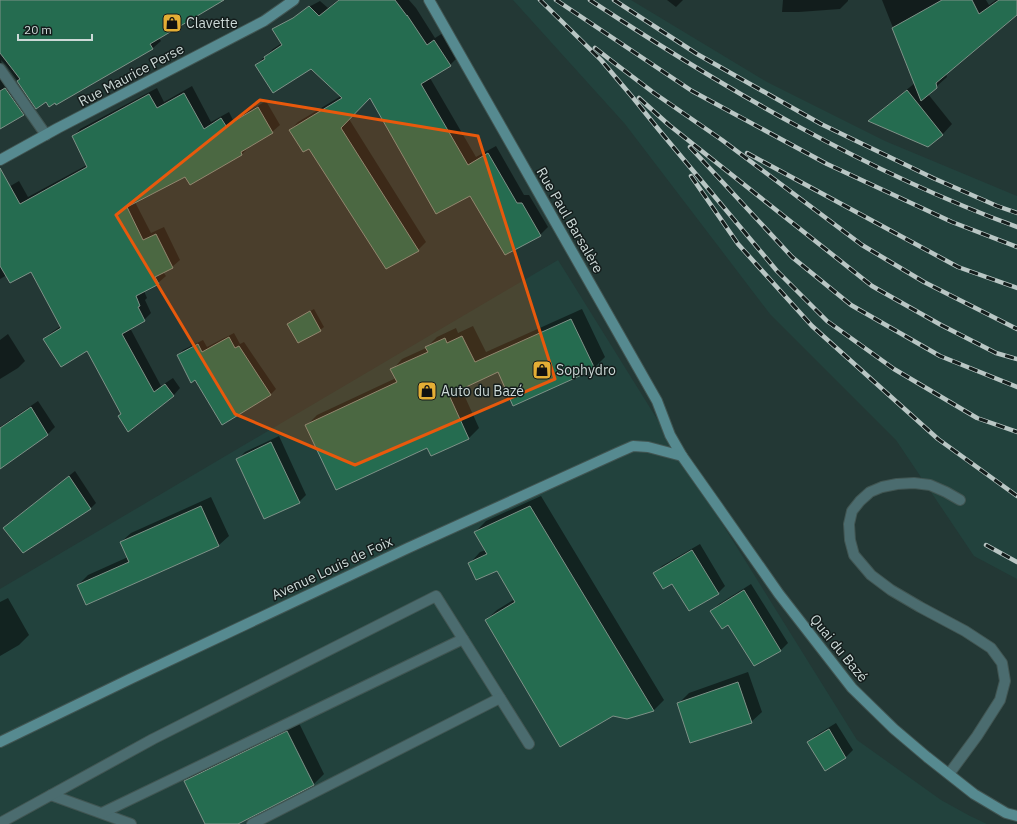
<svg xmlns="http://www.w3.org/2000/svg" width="1017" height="824" viewBox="0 0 1017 824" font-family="'IBM Plex Sans',sans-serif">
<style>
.built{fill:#22423d}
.shadow{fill:#0007}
.building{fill:#256c50;stroke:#7e9288}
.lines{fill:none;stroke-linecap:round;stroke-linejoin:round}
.lane-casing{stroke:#415552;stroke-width:12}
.street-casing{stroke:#415552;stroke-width:12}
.secondary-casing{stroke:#415552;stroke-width:12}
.lane{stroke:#4b6c6f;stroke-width:10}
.street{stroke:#4b6c6f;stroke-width:10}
.secondary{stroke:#568a90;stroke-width:10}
.rail-casing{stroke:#b9c6c4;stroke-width:4.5}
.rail{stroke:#141d1c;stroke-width:3;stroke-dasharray:9;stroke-linecap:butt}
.marked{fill:#e8590c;fill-opacity:0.2;stroke:#e8590c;stroke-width:3;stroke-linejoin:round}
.labels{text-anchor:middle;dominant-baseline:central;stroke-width:3;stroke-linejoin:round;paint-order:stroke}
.poi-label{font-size:14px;fill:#ccd9d7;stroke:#141d1c;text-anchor:start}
.street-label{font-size:14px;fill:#ccd9d7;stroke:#141d1c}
</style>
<rect width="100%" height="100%" fill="#233835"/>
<g class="built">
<path d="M513,0H631L767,82L885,141L1017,196V579L974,556L896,440L770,314L625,124Z"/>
<path d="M558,260L857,740L941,800L970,816L987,824H0V589Z"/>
</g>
<g class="shadow">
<path d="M0,0H222L159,38L161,41L153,48L57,103L56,102L46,101L36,107L6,65L1,60L2,65L31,106L24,114L0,128Z"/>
<path d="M338,0H409L416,8L435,38L443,33L458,57L450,65L430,78L476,157L496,146L524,195H529L548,227L540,235L471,194L370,96L349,119L426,242L418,250L290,130L298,122L341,96L311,68L256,65L273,49L282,43L284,25L305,9L320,1L328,8Z"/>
<path d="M667,0H683L676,7Z"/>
<path d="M783,0H848V1L840,9L799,12H782Z"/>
<path d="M882,0H986L989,5L996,0H1017V13L946,73L947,77L928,94L952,124L942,135L870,121L880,111L915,83Z"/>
<path d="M192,86L211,122L229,112L233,120L266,101L280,125L272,132L249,147L242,154L185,175L135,202L151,233L164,227L180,260L172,267L163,272L166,276L158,283L144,291L147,298L145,300L151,313L144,320L130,328L161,386L173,378L180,388L173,396L119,416L122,413L88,350L44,339L52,332L61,326L31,271L7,275L0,279V192L19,181L28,197L87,165L73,137L80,129L157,88L164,102Z"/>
<path d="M314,309L324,327L320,330L289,324L292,321Z"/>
<path d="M582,309L605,357L594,368L498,371L461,388L479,428L469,438L428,447L307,425L317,415L396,378L392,370L402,359L426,348L437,337L456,328L458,333L473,326L486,352Z"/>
<path d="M234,333L240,344L244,342L276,389L271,394L223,424L195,378L178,355L183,350L203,340L207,347Z"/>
<path d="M8,334L25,361L18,368L0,379V340Z"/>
<path d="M38,401L55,427L48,434L0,467V427Z"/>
<path d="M279,436L306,495L299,502L238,459L245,452Z"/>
<path d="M75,471L96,503L90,509L10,523Z"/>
<path d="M541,496L664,700L653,711L486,620L497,610L515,599L497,569L470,563L480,552L486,550L475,532L486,521Z"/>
<path d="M211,497L229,536L219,545L87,603L78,585L88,575L128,557L121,542L131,533Z"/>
<path d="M700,544L725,586L718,593L689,610L673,582L655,573L662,566Z"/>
<path d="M751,584L788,643L781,650L728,624L712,611L719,604Z"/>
<path d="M8,598L29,635L19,645L0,656V602Z"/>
<path d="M748,672L762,712L751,722L679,703L689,693Z"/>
<path d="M298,721L324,774L314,784L235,824H207L185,781L196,770Z"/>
<path d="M836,723L853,750L846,757L808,743L815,736Z"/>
</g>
<g class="building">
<path d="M0,0H224L150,44L153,49L56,105L55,103L49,107L46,102L36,109L17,81L20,79L0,53Z"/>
<path d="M339,0H395L407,16V15L427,45L434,40L451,66L421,84L468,165L488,153L517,203H522L541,236L505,255L470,196L436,214L370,98L341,128L419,251L386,269L309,149L303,152L289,130L342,98L311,69L273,93L255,65L265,59L264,57L282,45L272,29L293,18L309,6L319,16Z"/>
<path d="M942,0H972L979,14L999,0H1017V15L936,83L937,88L921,101L892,28Z"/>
<path d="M5,88L24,115L0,129V91Z"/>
<path d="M907,90L943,135L928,147L868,121Z"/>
<path d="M184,93L204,129L221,118L226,126L258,107L273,133L241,152L242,155L190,185L185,177L127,207L143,240L156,234L173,268L155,277L159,284L136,296L140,306L138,307L145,321L122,334L154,392L165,384L174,396L128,432L118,416L121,414L87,351L61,367L43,339L61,328L31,272L10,283L0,266V168L20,204L87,167L72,136L149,94L157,108Z"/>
<path d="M310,311L321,331L298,343L287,324Z"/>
<path d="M571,319L595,369L513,406L498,372L449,395L469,439L431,456L427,448L336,490L305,425L397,382L390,369L428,352L425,347L445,338L447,343L462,336L475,362Z"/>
<path d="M229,337L235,348L239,346L271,395L222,425L195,380L191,383L177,355L198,344L202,352Z"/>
<path d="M31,407L48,435L0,469V428Z"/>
<path d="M271,442L300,503L264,519L236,459Z"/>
<path d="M69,476L91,509L23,553L3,528Z"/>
<path d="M201,506L219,546L86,605L77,585L129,562L120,542Z"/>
<path d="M530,506L654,711L627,719L613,716L560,747L485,620L515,602L497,571L476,580L468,563L487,554L474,532Z"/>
<path d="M692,550L719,594L689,611L672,584L663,589L653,573Z"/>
<path d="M744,590L781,651L754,666L728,625L722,629L710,611Z"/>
<path d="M738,682L752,723L690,743L677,703Z"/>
<path d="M829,729L846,758L825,771L807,742Z"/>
<path d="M287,731L314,785L238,824H205L184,781Z"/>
</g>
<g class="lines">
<g class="lane-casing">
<g id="lane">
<path d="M949,774L977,736L1000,700L1005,681L1002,663L991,648L965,631L920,607L891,590L871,575L854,555L850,540L849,524L852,511L860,501L870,492L882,487L897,484L914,483L930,485L946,492L960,500"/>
<path d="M51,795L131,824"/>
<path d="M102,813L463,639"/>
<path d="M0,823L153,739L436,596L529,744"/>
<path d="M252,824L500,698"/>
</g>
</g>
<g class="street-casing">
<path id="street" d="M0,69L46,135"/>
</g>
<g class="secondary-casing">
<g id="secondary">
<path d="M429,0L657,401L670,435L682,456L718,507L779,594L852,688L894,729L927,757L974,794L1006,813L1017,816"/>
<path d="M0,160L58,128L264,21L294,0"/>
<path d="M0,742L130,679L408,548L617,453L633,446L648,447L682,456"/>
</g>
</g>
<use href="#lane" class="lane"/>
<use href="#street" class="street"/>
<use href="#secondary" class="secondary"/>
<g class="rail-casing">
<g id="rail">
<path d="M540,0L601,60L634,99L659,130L777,271L827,321L894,369L977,418L1017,432"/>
<path d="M556,0L692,91L827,164L952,222L1017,247"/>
<path d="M590,0C725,89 865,171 1017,227"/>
<path d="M614,0L697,54L821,124L933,178L997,206L1017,213"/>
<path d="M595,48L613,62L654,93L722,140L862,245L924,282L1017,329"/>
<path d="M639,98L669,125L872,286L941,325L996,353L1017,359"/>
<path d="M690,147L792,257L851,305L940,356L1017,387"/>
<path d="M747,153L958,267L1017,288"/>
<path d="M691,176L738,244L812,326L938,439L1017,496"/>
<path d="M986,545L1017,562"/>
</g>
</g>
<use href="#rail" class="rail"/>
</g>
<path class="marked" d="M260,100L478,136L555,379L355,465L235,414L116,215Z"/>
<defs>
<g id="shop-square" transform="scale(1)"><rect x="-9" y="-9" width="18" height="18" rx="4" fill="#e4ae35" stroke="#141d1c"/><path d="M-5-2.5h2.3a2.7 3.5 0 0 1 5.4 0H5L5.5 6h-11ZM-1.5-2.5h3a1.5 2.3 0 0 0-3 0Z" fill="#111"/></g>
</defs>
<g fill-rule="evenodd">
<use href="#shop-square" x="172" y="23"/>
<use href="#shop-square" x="542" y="370"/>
<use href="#shop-square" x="427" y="391"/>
</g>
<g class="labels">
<g class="poi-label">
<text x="186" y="23">Clavette</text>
<text x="556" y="370">Sophydro</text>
<text x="441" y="391">Auto du Bazé</text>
</g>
<g class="street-label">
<text transform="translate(131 75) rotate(-28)">Rue Maurice Perse</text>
<text transform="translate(570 220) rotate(60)">Rue Paul Barsalère</text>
<text transform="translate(332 568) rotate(-25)">Avenue Louis de Foix</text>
<text transform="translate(839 648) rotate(51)">Quai du Bazé</text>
</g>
</g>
<path d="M18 34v6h74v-6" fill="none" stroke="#ccd9d7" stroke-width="2"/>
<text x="24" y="34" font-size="12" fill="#ccd9d7" stroke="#141d1c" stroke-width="3" paint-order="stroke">20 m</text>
</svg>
